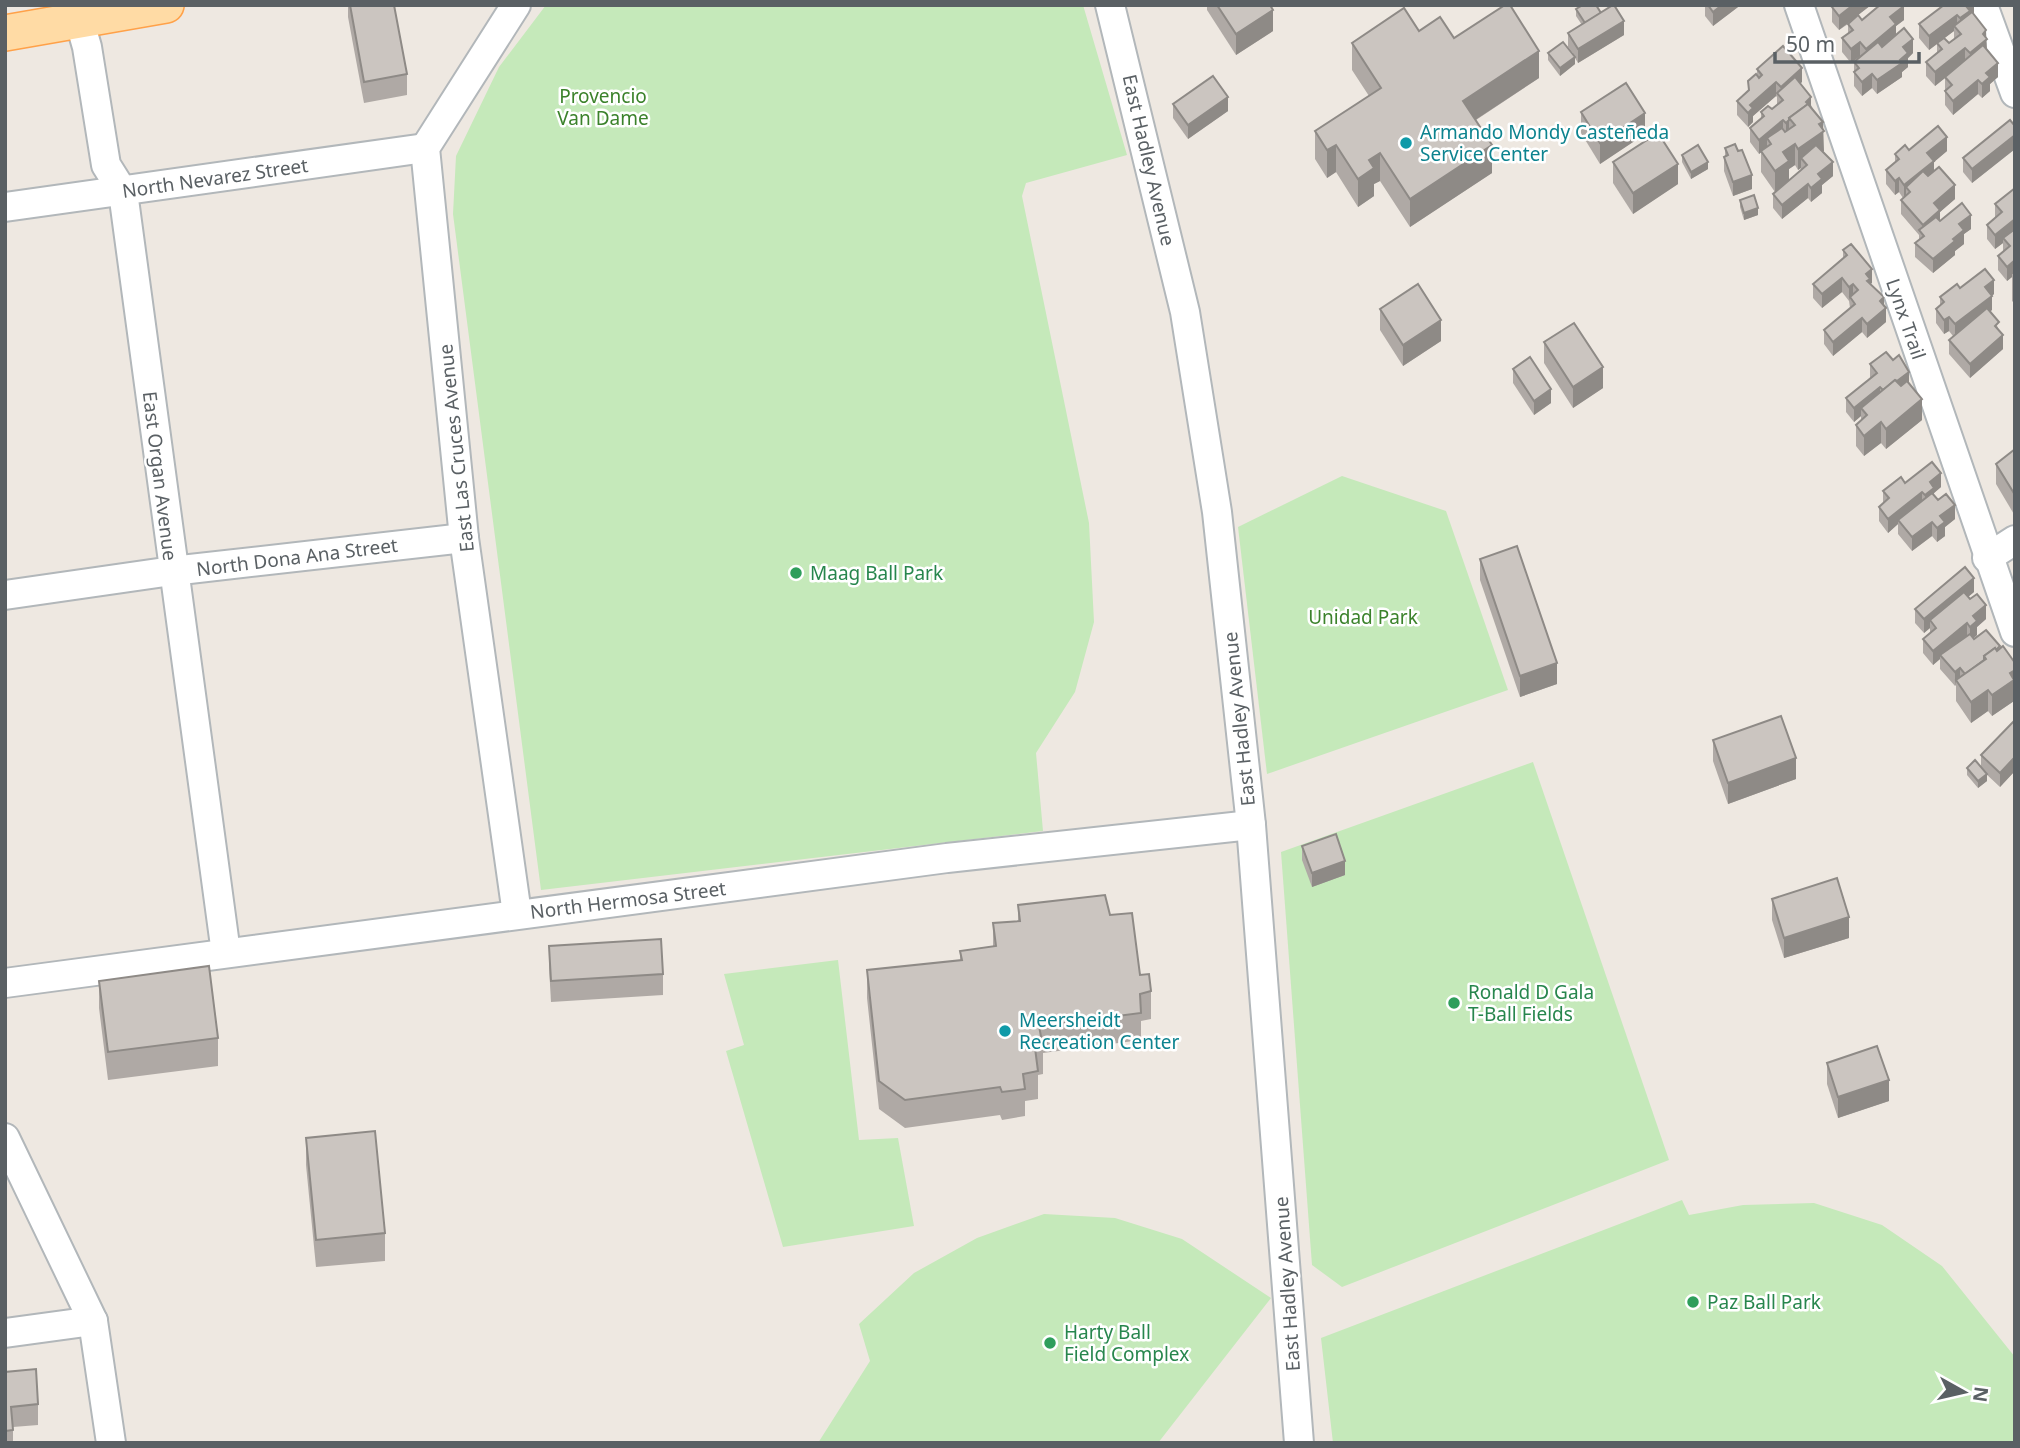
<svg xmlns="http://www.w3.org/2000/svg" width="2020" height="1448" viewBox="0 0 2020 1448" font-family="'Noto Sans',sans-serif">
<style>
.green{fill:#c5e9ba}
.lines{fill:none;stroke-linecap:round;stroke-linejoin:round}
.minor-casing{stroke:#b2b7ba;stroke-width:32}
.major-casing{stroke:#ffa149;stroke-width:38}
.minor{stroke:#fff;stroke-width:28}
.major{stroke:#ffdba5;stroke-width:35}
.wall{fill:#afa9a5;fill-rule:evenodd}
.shaded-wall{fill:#8e8a86}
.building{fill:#cbc5c0;stroke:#8e8a86;stroke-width:2}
.culture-dot{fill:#0f9aa8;stroke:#fff;stroke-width:2.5}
.leisure-dot{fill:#2e9e5b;stroke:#fff;stroke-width:2.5}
.labels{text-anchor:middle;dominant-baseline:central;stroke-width:5;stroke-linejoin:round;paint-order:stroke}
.park-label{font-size:19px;fill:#3b822b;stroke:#fff}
.culture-label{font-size:19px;fill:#0d838f;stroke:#fff;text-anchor:start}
.street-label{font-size:19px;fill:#5a6064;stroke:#fff}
.leisure-label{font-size:19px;fill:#27864d;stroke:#fff;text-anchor:start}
</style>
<rect width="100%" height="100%" fill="#eee8e1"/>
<g class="green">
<path d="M546,5H1083L1127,155L1026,183L1022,196L1089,523L1094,622L1075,692L1036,753L1043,831L541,890L453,214L456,156L499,67Z"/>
<path d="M1342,476L1446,511L1508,690L1267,774L1238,527Z"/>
<path d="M1533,762L1669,1160L1342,1287L1312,1265L1281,852Z"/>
<path d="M838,960L859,1140L898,1138L914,1226L783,1247L726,1051L744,1045L724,974Z"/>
<path d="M1682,1200L1689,1215L1743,1205L1814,1203L1882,1225L1942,1266L2015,1357V1443H1333L1321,1338Z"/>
<path d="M1044,1214L1115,1218L1182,1239L1271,1298L1158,1443H818L870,1361L859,1324L914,1273L977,1238Z"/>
</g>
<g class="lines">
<g class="minor-casing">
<g id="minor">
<path d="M75,5L87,47L106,165L123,192L226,953"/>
<path d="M516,5L425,148L464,538L517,914"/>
<path d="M1110,5L1185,312L1217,512L1251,825L1299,1443"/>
<path d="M1799,5L2015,632"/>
<path d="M1983,5L2015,93"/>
<path d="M5,207L425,148"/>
<path d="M1987,558L2015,540"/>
<path d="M5,595L172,571L464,538"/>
<path d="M5,983L947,858L1251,825"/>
<path d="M5,1138L93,1321L111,1443"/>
<path d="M5,1333L93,1321"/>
</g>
</g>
<g class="major-casing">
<path id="major" d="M5,33L166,5"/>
</g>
<use href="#minor" class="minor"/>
<use href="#major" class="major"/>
</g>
<g class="wall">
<path d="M348,5H394L407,74V95L364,103L348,17Z"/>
<path d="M1207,5H1270L1273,31L1236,55L1207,10Z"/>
<path d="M1705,5H1738V7L1713,26L1705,16Z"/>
<path d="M1835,5H1871L1858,15L1862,20H1904L1896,26V35L1913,53L1908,58V67L1902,72V77L1877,94L1872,88L1862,96L1854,86V62L1860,56L1851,63L1842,52V38L1848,34V24L1839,30L1832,22V7Z"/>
<path d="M1974,5V14L1986,38L1987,51L1998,77L1990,84V91L1982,98L1978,94L1953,115L1945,105V78L1935,86L1926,76V62L1937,53V44L1929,50L1919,38V24ZM1954,31V39L1949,43L1944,38Z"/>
<path d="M1576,9L1601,13L1624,35L1578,63L1575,58V64L1560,76L1548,60V53H1573L1568,47V33L1582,25L1576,16Z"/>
<path d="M1419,31L1454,38L1539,78L1476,120L1492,173L1410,227L1380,181L1374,184V196L1358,207L1336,172L1327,178L1315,159V131L1369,96L1352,70V43Z"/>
<path d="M1757,69L1802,82L1800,83L1823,129V152L1833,176L1822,185V193L1811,202L1808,198L1782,219L1773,208V194L1775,192L1761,172V152L1759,154L1750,142V128L1761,119V112L1772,109L1777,105V97L1776,96L1753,116V122L1748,127L1737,115V101L1748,91V81L1757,75ZM1795,165L1798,170L1801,168V171L1789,180V169Z"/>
<path d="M1173,104L1228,111L1188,139L1173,118Z"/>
<path d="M1581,112L1645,134L1600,164L1581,133Z"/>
<path d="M2015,126V149L1972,183L1963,172V158Z"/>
<path d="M1725,148L1752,189L1733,196L1724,171V157L1725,156Z"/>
<path d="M1909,150L1947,151L1934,162V171L1955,199L1940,212V221L1971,229L1964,234V244L1955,251V255L1933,273L1915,257V243L1919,240V235L1901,214V200L1903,198L1899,192L1895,195L1886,184V170L1895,163V154Z"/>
<path d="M1682,155L1708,169L1691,179L1682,162Z"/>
<path d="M1613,162L1678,184L1633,214L1613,183Z"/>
<path d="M2015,188V304L2012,301V277L2007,281L1998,270V256L2003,252V243L1995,249L1987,239V225L1995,218V204Z"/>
<path d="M1740,200L1758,215L1744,220L1740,207Z"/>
<path d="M1843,250L1872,283L1870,284L1884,306L1886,322L1867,338L1862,332L1833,356L1824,344V330L1850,308L1849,301L1842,292L1822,308L1813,298V284L1843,258Z"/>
<path d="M1960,288L1994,294L1992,296V310L1990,311L1999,330L2003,349L1970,378L1949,354V340L1953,336L1949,331L1944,334L1936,323V309L1940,305V297Z"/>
<path d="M1380,309L1441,341L1403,366L1380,330Z"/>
<path d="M1544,342L1603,388L1573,408L1544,363Z"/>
<path d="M1870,364L1909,383L1922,420L1886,449L1881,443L1864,456L1856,446V425L1861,420V416L1854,422L1846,412V398L1870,379Z"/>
<path d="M1513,369L1551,403L1534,415L1513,383Z"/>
<path d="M2015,449V516L1996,484V464Z"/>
<path d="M1905,483L1941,487L1934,493V495L1955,519L1945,527V536L1937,542L1932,536L1912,551L1898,534V524L1888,533L1879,521V507L1883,503V491Z"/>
<path d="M1480,559L1557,684L1520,697L1480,580Z"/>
<path d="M1974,592L1968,597L1986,619L1977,627V635L1974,638L2000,649L2015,663V691L2014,701L1992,716L1988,711L1971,723L1956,701V685L1955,686L1940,669V659L1933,665L1923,653V639L1930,633V628L1924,633L1915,623V609Z"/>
<path d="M2015,720V774L2013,773L2000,787L1984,772L1987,781L1978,788L1967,775V768H1981V755Z"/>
<path d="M1713,740L1796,779L1728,804L1713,761Z"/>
<path d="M1302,846L1345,875L1312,887L1302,860Z"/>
<path d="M1772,899L1849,938L1784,958L1772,920Z"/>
<path d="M1018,905L1110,915L1140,975L1151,991V1019L1141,1021V1040L1043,1053V1074L1038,1075V1099L1025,1101V1116L1002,1120L1000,1115L905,1128L879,1109L867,998V970L960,960V951L993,946V923L1018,921Z"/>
<path d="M549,946L663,974V995L551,1002L549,967Z"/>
<path d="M99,981L218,1038V1066L108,1080L99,1008Z"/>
<path d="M1827,1063L1889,1101L1838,1118L1827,1084Z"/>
<path d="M306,1138L385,1233V1261L316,1267L306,1165Z"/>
<path d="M5,1372L38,1404V1425L13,1427V1443H5Z"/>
</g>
<g class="shaded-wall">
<path d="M1722,5H1738V7L1713,26V12Z"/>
<path d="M1853,5H1871L1839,30V16Z"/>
<path d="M1967,5H1974V14L1960,32V18Z"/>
<path d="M1904,6V20L1896,26V38L1866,63V49L1890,17Z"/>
<path d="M1273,10V31L1236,55V34Z"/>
<path d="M1957,15V29L1954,26V31L1929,50V36Z"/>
<path d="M1624,21V35L1578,63V49Z"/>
<path d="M1986,30L1987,53L1970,67V53L1983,34Z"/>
<path d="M1913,39V53L1908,58V67L1902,72V77L1877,94V80L1900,60L1903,47Z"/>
<path d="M1860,42V56L1851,63V49Z"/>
<path d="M1965,48V62L1935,86V72Z"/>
<path d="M1539,51V78L1463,128V101Z"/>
<path d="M1575,57V64L1560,76V68Z"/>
<path d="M1998,63V77L1990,84V91L1982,98V84L1986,73Z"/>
<path d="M1802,68V82L1783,99L1781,97V87Z"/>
<path d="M1872,74V88L1862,96V82Z"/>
<path d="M1978,80V94L1953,115V101Z"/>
<path d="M1776,82V96L1753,116V122L1748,127V113L1750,105Z"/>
<path d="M1228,97V111L1188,139V125Z"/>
<path d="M1811,97V111L1806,102Z"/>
<path d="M1645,113V134L1600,164V143Z"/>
<path d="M1783,120V134L1767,138V148L1759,154V140Z"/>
<path d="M1789,120V134L1786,137V123Z"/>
<path d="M1823,122L1824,151L1806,164L1801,158V168L1798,170V149L1819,124Z"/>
<path d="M2015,135V149L1972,183V169Z"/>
<path d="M1947,137V151L1934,162V175L1910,192L1906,187V198L1904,199V185L1927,153Z"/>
<path d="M1795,144V165L1789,169V182L1775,192V171L1783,152Z"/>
<path d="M1336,145V172L1327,178V150Z"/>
<path d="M1492,145V173L1410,227V199Z"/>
<path d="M1380,153V181L1374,184V196L1358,207V179L1369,160Z"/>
<path d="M1708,162V169L1691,179V172Z"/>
<path d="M1833,162V176L1822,185V193L1811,202V188L1818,174Z"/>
<path d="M1678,164V184L1633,214V193Z"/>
<path d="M1752,175V189L1733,196V182Z"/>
<path d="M1899,178V192L1895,195V181Z"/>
<path d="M1808,184V198L1782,219V205Z"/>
<path d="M1955,185V199L1940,212V224L1923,235V225L1934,203Z"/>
<path d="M1758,208V215L1744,220V213Z"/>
<path d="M1971,215V229L1964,234V244L1955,251V255L1933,273V259L1953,239L1959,224Z"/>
<path d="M2015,219V233L2003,238V243L1995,249V235Z"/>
<path d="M2015,260V274H2012V277L2007,281V267Z"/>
<path d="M1872,269V283L1870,284V293L1866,274Z"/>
<path d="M1842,278V292L1822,308V294Z"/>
<path d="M1994,280V294L1985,301V287Z"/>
<path d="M1853,284V298L1850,297L1849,301V287Z"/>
<path d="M1992,296V310L1955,339V324Z"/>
<path d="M1884,297V310L1886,308V322L1867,338V324L1880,301Z"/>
<path d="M1949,317V331L1944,334V320Z"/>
<path d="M1862,318V332L1833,356V342Z"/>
<path d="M1441,320V341L1403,366V345Z"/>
<path d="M2003,335V349L1970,378V364Z"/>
<path d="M1603,367V388L1573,408V387Z"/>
<path d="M1909,372V386L1885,391Z"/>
<path d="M1880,387V401L1861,408V416L1854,422V408Z"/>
<path d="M1551,389V403L1534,415V401Z"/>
<path d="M1922,399V420L1886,449V429Z"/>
<path d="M1881,422V443L1864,456V436Z"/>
<path d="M1941,473V487L1934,493V502L1925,509V495L1930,482Z"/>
<path d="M1922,492V506L1898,520V524L1888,533V519Z"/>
<path d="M1955,505V519L1945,527V536L1937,542V528L1940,516Z"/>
<path d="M1932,522V536L1912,551V537Z"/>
<path d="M1974,578V592L1934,625L1930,620V628L1924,633V619Z"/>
<path d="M1986,605V619L1977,627V635L1970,641V627L1973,616Z"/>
<path d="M1967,623V637L1940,655V659L1933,665V651Z"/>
<path d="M1557,663V684L1520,697V676Z"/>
<path d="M1960,668V682L1956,680L1955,686V672Z"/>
<path d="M2015,670L2014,701L1992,716V695L2010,673Z"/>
<path d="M1988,690V711L1971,723V702Z"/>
<path d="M1796,758V779L1728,804V783Z"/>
<path d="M2013,759V773L2000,787V773Z"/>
<path d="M1987,774V781L1978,788V781Z"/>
<path d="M1345,861V875L1312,887V873Z"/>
<path d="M1849,917V938L1784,958V938Z"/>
<path d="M1889,1080V1101L1838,1118V1097Z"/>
</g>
<g class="building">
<path d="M350,5H394L407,74L364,82Z"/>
<path d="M1217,5H1270L1273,10L1236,34Z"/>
<path d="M1505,5H1510L1539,51L1463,101L1492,145L1410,199L1380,153L1369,160L1374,168L1358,179L1336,145L1327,150L1315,131L1381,88L1352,43L1404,8L1419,31L1440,17L1454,38Z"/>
<path d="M1583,5H1596L1601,13L1585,23L1576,9Z"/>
<path d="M1613,5H1614L1624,21L1578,49L1568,33Z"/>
<path d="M1708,5H1722L1713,12Z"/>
<path d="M1835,5H1853L1839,16L1832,7Z"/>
<path d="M1880,5H1903L1904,6L1890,17L1896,24L1866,49L1860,42L1851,49L1842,38L1853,30L1848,24L1858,15L1862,20Z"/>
<path d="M1944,5H1967L1966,6L1970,11L1960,18L1957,15L1929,36L1919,24Z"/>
<path d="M1972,12L1986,30L1983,34L1987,39L1970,53L1965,48L1935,72L1926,62L1942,49L1937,43L1944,38L1949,43L1961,34L1954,26Z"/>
<path d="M1904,28L1913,39L1903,47L1908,53L1900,60L1902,63L1877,80L1872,74L1862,82L1854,72L1859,68L1854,62L1878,42L1882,47Z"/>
<path d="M1563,42L1575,57L1560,68L1548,53Z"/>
<path d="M1983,45L1998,63L1986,73L1990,77L1982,84L1978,80L1953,101L1945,91L1952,85L1945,77Z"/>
<path d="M1783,46L1802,68L1781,87L1776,82L1750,105L1753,108L1748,113L1737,101L1749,90L1748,81L1756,74L1759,78L1762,75L1757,69Z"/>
<path d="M1213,76L1228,97L1188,125L1173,104Z"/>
<path d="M1795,77L1811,97L1806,102L1808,104L1789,118V120L1786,123L1783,120L1759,140L1750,128L1764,116L1761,112L1768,106L1772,109L1783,100L1777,93Z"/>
<path d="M1626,83L1645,113L1600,143L1581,112Z"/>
<path d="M1808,104L1823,122L1819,124L1824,131L1798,149L1795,144L1783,152L1789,161L1775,171L1761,151L1771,144L1767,138L1782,128L1785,132L1795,125L1789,118Z"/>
<path d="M2010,120L2015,126V135L1972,169L1963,158Z"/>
<path d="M1938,126L1947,137L1927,153L1934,161L1904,185L1899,178L1895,181L1886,170L1899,159L1895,154L1905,145L1909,150Z"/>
<path d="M1658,133L1678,164L1633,193L1613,162Z"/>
<path d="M1735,144L1738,151L1742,150L1752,175L1733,182L1724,157L1728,155L1725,148Z"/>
<path d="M1698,145L1708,162L1691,172L1682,155Z"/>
<path d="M1816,145L1833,162L1818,174L1822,179L1811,188L1808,184L1782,205L1773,194L1807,165L1801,158Z"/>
<path d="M1939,167L1955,185L1934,203L1940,210L1923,225L1901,200L1910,192L1906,187L1923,171L1928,176Z"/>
<path d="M2015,188V219L1995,235L1987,225L2002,212L1995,204Z"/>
<path d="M1754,195L1758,208L1744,213L1740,200Z"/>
<path d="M1962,203L1971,215L1959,224L1964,230L1953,239L1955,241L1933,259L1915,243L1924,236L1919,230L1936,217L1940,221Z"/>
<path d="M2015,229V260L2007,267L1998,256L2010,246L2003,238Z"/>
<path d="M1851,244L1872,269L1866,274L1870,279L1867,281L1884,297L1880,301L1886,308L1867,324L1862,318L1833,342L1824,330L1855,304L1850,297L1858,290L1853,284L1849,287L1842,278L1822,294L1813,284L1847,255L1843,250Z"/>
<path d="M1985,269L1994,280L1985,287L1992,296L1955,324L1949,317L1944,320L1936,309L1944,302L1940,297L1957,284L1960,288Z"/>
<path d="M1418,284L1441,320L1403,345L1380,309Z"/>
<path d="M1987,308L1999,322L1995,326L2003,335L1970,364L1949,340Z"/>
<path d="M1574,323L1603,367L1573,387L1544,342Z"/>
<path d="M1886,352L1893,360L1899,355L1909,372L1897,381L1895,380L1883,390L1880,387L1854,408L1846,398L1877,373L1870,364Z"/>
<path d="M1530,357L1551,389L1534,401L1513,369Z"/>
<path d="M1895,380L1901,386L1907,381L1922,399L1886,429L1881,422L1864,436L1856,425L1867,415L1861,408Z"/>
<path d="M2015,449V495L1996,464Z"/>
<path d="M1932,462L1941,473L1930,482L1934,488L1925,495L1922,492L1888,519L1879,507L1889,498L1883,491L1901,477L1905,483Z"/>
<path d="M1932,493L1938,500L1946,494L1955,505L1940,516L1945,522L1937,528L1932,522L1912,537L1898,520Z"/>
<path d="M1517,546L1557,663L1520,676L1480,559Z"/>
<path d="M1965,567L1974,578L1924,619L1915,609Z"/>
<path d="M1964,592L1970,599L1977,594L1986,605L1973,616L1977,621L1970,627L1967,623L1933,651L1923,639L1936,628L1930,620Z"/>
<path d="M1986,630L2000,646L1996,650L1995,648L1984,656V660L1965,674L1960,668L1955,672L1940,655L1970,634L1974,639Z"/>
<path d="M2003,646L2015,663V670L2010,673L2014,680L1992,695L1988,690L1971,702L1956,680L1986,659L1984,656L1995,648L1997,651Z"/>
<path d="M1781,716L1796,758L1728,783L1713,740Z"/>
<path d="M2015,720V760L2013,759L2000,773L1981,755Z"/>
<path d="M1975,760L1987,774L1978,781L1967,768Z"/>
<path d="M1336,834L1345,861L1312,873L1302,846Z"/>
<path d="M1837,878L1849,917L1784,938L1772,899Z"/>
<path d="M1105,895L1110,915L1132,913L1140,975L1149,974L1151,991L1140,994L1141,1013L1039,1026L1043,1047L1035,1048L1038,1071L1023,1074L1025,1089L1002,1092L1000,1087L905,1100L879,1081L867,970L962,960L960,951L996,946L993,923L1020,921L1018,905Z"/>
<path d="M661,939L663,974L551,981L549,946Z"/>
<path d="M209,966L218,1038L108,1052L99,981Z"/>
<path d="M1877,1046L1889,1080L1838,1097L1827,1063Z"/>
<path d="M375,1131L385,1233L316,1240L306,1138Z"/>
<path d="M36,1369L38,1404L11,1407L13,1430L5,1431V1372Z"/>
</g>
<g class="culture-dot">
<circle cx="1406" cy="143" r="7"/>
<circle cx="1005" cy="1031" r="7"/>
</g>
<g class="leisure-dot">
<circle cx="796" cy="573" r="7"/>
<circle cx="1454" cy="1003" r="7"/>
<circle cx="1693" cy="1302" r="7"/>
<circle cx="1050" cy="1343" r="7"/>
</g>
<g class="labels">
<g class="park-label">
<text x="603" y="96">Provencio<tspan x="603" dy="22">Van Dame</tspan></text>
<text x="1363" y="617">Unidad Park</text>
</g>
<g class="culture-label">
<text x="1420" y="132">Armando Mondy Casteñeda<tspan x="1420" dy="22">Service Center</tspan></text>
<text x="1019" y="1020">Meersheidt<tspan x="1019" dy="22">Recreation Center</tspan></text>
</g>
<g class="street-label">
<text transform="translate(1149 160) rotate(77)">East Hadley Avenue</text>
<text transform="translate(215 178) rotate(-8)">North Nevarez Street</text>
<text transform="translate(1906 319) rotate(71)">Lynx Trail</text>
<text transform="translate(456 448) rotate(-96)">East Las Cruces Avenue</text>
<text transform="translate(160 476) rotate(83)">East Organ Avenue</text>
<text transform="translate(297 557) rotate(-7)">North Dona Ana Street</text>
<text transform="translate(1239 719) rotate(-96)">East Hadley Avenue</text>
<text transform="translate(628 900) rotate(-7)">North Hermosa Street</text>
<text transform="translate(1287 1284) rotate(-94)">East Hadley Avenue</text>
</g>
<g class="leisure-label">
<text x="810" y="573">Maag Ball Park</text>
<text x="1468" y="992">Ronald D Gala<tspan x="1468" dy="22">T-Ball Fields</tspan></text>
<text x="1707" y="1302">Paz Ball Park</text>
<text x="1064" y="1332">Harty Ball<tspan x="1064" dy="22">Field Complex</tspan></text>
</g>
</g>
<rect width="2020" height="1448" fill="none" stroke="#5a6064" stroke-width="14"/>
<g transform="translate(1964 1392) rotate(98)" stroke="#ffffff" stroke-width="5" paint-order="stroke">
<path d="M0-5L12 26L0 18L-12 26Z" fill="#5a6064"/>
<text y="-10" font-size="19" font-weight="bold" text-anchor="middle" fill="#5a6064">N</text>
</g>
<path d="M1775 52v10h144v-10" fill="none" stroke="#5a6064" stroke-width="3.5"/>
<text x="1786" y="52" font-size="21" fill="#5a6064" stroke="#ffffff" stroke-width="5" paint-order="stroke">50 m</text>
</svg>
